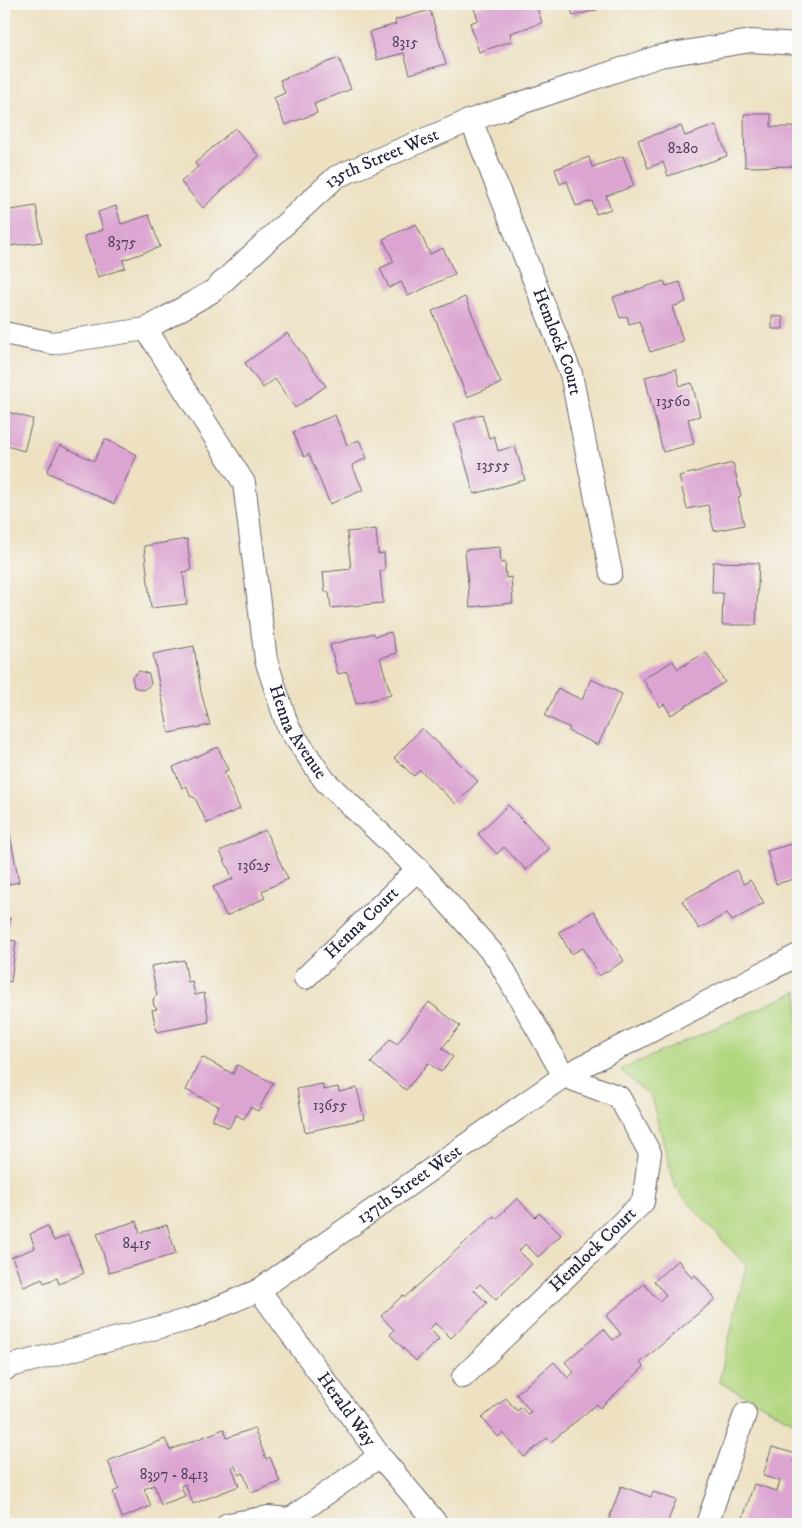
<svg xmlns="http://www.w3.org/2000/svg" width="802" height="1528" viewBox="0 0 802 1528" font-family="'IM FELL DW Pica',serif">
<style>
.green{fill:#b2d780;stroke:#6a7c5e}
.building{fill:#dca4d1}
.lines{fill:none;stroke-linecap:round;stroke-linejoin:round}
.minor-casing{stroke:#69656a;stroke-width:24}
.minor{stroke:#fff;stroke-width:22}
.labels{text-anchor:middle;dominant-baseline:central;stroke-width:4;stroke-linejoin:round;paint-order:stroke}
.number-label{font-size:15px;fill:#504260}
.street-label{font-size:18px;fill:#22223b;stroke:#f6f6f2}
</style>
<rect width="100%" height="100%" fill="#f6f6f2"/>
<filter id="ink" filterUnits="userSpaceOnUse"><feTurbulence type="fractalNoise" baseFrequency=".02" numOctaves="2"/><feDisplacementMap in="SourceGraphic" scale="10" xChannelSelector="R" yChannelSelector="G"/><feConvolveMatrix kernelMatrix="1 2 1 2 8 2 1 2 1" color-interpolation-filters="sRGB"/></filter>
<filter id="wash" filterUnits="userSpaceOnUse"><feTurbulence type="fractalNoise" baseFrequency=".0096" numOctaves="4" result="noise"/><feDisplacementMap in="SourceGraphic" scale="20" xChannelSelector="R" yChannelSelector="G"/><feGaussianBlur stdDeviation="1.12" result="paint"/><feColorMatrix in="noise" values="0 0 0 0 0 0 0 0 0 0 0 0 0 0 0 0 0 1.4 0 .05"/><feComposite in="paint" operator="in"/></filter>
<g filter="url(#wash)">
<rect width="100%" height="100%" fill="#ede1c2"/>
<path class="green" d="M798,991V1424L719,1382L746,1266L676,1189L651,1097L620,1070Z"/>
<g id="blocks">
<g class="building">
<path d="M487,4H536L542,23L510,33L512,41L479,52L470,23L478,20L474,8Z"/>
<path d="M570,4H597L599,9L573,16Z"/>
<path d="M430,10L446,64L410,74L404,53L377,60L369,32L396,24L395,20Z"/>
<path d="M339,58L351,89L314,104L317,113L285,125L274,98L285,93L280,80Z"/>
<path d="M744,114H771V127H798V166L745,167Z"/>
<path d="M716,125L727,156L668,176L663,162L648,168L638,140L681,126L685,136Z"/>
<path d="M235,128L259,156L203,208L181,182L198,167L195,163Z"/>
<path d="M623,156L634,186L606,196L611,209L596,214L592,201L576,206L567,181L560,184L555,169L589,157L592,167Z"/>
<path d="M36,206L42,242L9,246L10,256L4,257V211Z"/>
<path d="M116,206L121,224L149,215L160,247L123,260L125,268L98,277L84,236L103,230L98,212Z"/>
<path d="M416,224L430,254L443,248L455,274L408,296L401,282L389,288L380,268L394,262L383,239Z"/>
<path d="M664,281L666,286L680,282L686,302L672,307L683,341L650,352L639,321L629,324L627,316L620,318L613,297Z"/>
<path d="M465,297L501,383L467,397L432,311Z"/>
<path d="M772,316L783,317V329H772Z"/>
<path d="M287,333L326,386L295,408L275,379L263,388L245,363Z"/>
<path d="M676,369L680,386L692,383L700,416L688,419L694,444L663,452L645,377Z"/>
<path d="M4,411L33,419L24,451L4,445Z"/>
<path d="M482,414L489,438L494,436L498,451L515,446L525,480L474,494L454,423Z"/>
<path d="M335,415L347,445L359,440L367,458L352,465L363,490L330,504L309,454L304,457L293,432Z"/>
<path d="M105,439L137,455L114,504L47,472L60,445L94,461Z"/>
<path d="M733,463L741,496L738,497L744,525L714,531L708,505L687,509L679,476Z"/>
<path d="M376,529L378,554L384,553L385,571H380L383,603L331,608L329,592H325L323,572L351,569L347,532Z"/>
<path d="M187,539L191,571L183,572L187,604L151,608L144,546Z"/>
<path d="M500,547L501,563L505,562L506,578L511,577L513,603L470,607L465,550Z"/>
<path d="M713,562L759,563L756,625H722L723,593H712Z"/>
<path d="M391,632L397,653L380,658L391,695L356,704L347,672L338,674L330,645L374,633L375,636Z"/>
<path d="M194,646L201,692L210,725L169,733L153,654Z"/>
<path d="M706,652L725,682L671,715L664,704L660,707L643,679L673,661L678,669Z"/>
<path d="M139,671L149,674L151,684L143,690L134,687L132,677Z"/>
<path d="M591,679L622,694L598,745L568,731L570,728L545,716L558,688L582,700Z"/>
<path d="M422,728L478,781L456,804L420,770L414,776L394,758Z"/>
<path d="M218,747L228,770L224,772L240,809L207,823L195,798L190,796L187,786L182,788L173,767Z"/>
<path d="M508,805L549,849L526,870L504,847L497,854L478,834Z"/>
<path d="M4,819H7L19,882L4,885Z"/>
<path d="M265,830L288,879L262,891L265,898L226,916L213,887L233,879L220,851Z"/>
<path d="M798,842V878L776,884L767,851Z"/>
<path d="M736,870L744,884L750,880L764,903L732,921L727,913L699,929L682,901Z"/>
<path d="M594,911L624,961L599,976L583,948L571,954L559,932Z"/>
<path d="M4,917L10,918L7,940L16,941L11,982L4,981Z"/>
<path d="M184,960L188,982L192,981L195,995L204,993L209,1022L157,1032L152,1010L157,1009L154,1006L153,999L157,995L151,966Z"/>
<path d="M429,1002L460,1026L442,1048L453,1057L441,1072L428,1063L406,1090L371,1063L390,1039L397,1044Z"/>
<path d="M202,1057L233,1074L237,1065L273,1083L258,1111L250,1107L244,1119L236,1115L229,1128L212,1119L219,1106L186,1090Z"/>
<path d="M322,1084L324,1090L338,1087L339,1092L357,1088L364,1119L305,1132L297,1089Z"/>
<path d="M517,1198L535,1217L539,1213L561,1235L538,1257L525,1244L519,1251L532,1264L496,1300L480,1284L474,1290L487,1303L451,1338L435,1323L430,1329L439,1339L416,1361L390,1335L394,1330L381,1316L403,1295L405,1297L494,1216L496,1219Z"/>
<path d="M137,1221L140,1233L167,1225L176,1254L109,1273L97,1233Z"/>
<path d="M47,1226L54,1241L68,1235L84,1273L59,1284L57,1278L44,1283L42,1279L24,1287L12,1257L35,1248L30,1234Z"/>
<path d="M678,1260L692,1278L695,1275L715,1299L640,1363L644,1367L600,1408L597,1404L551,1442L547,1438L524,1457L503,1433L498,1437L482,1418L506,1398L517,1411L521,1407L527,1414L531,1412L516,1394L554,1362L568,1378L574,1372L565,1362L604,1329L613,1340L621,1334L606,1316L644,1284L659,1301L666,1295L654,1281Z"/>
<path d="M254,1428L266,1459L270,1457L280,1482L251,1493L243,1473L239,1475L235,1466L232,1467L239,1486L193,1504L185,1484L181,1486L185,1496L161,1505L154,1485L144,1489L151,1506L122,1518L113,1492L119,1489L108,1461L165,1439L170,1450L224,1429L227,1438Z"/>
<path d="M772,1447L796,1454L793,1462L798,1463V1524H741L754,1484L777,1491L780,1481L763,1476Z"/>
<path d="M621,1486L651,1497L653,1492L676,1500L667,1524H607Z"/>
</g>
</g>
</g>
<g filter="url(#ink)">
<use href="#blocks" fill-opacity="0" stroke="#69656a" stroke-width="1"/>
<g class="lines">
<g class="minor-casing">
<g id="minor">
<path id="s1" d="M471,120L571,374L611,573"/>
<path id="s2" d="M146,329L244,483L266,660L288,727L325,781L418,869L497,958L564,1076L619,1097L650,1153L643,1202L463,1377"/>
<path id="s3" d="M4,333L53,343L146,329L213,291L336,177L471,120L660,56L751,41L798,44"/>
<path id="s4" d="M305,978L418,869"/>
<path id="s5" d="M259,1290L380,1456L437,1524"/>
<path id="s6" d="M4,1370L10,1366L191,1319L259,1290L564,1076L798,955"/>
<path d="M228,1524L268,1517L290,1519L380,1456"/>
<path d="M707,1524L745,1414"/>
</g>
</g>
<use href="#minor" class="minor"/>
</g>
</g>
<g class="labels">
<g class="number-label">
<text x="405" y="42">8315</text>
<text x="683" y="148">8280</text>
<text x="122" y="242">8375</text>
<text x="673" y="401">13560</text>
<text x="493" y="465">13555</text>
<text x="254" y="865">13625</text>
<text x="330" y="1105">13655</text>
<text x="137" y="1243">8415</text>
<text x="174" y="1474">8397 - 8413</text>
</g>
<g class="street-label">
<text stroke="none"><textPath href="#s3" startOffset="438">135th Street West</textPath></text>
<text stroke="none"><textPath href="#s1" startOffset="238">Hemlock Court</textPath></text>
<text stroke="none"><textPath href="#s2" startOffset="440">Henna Avenue</textPath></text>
<text stroke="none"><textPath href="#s4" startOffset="79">Henna Court</textPath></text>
<text stroke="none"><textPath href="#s6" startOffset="452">137th Street West</textPath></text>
<text transform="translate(593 1250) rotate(-44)">Hemlock Court</text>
<text stroke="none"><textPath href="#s5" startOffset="148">Herald Way</textPath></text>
</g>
</g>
<rect width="802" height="1528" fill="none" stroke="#f6f6f2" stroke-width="20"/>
</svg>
